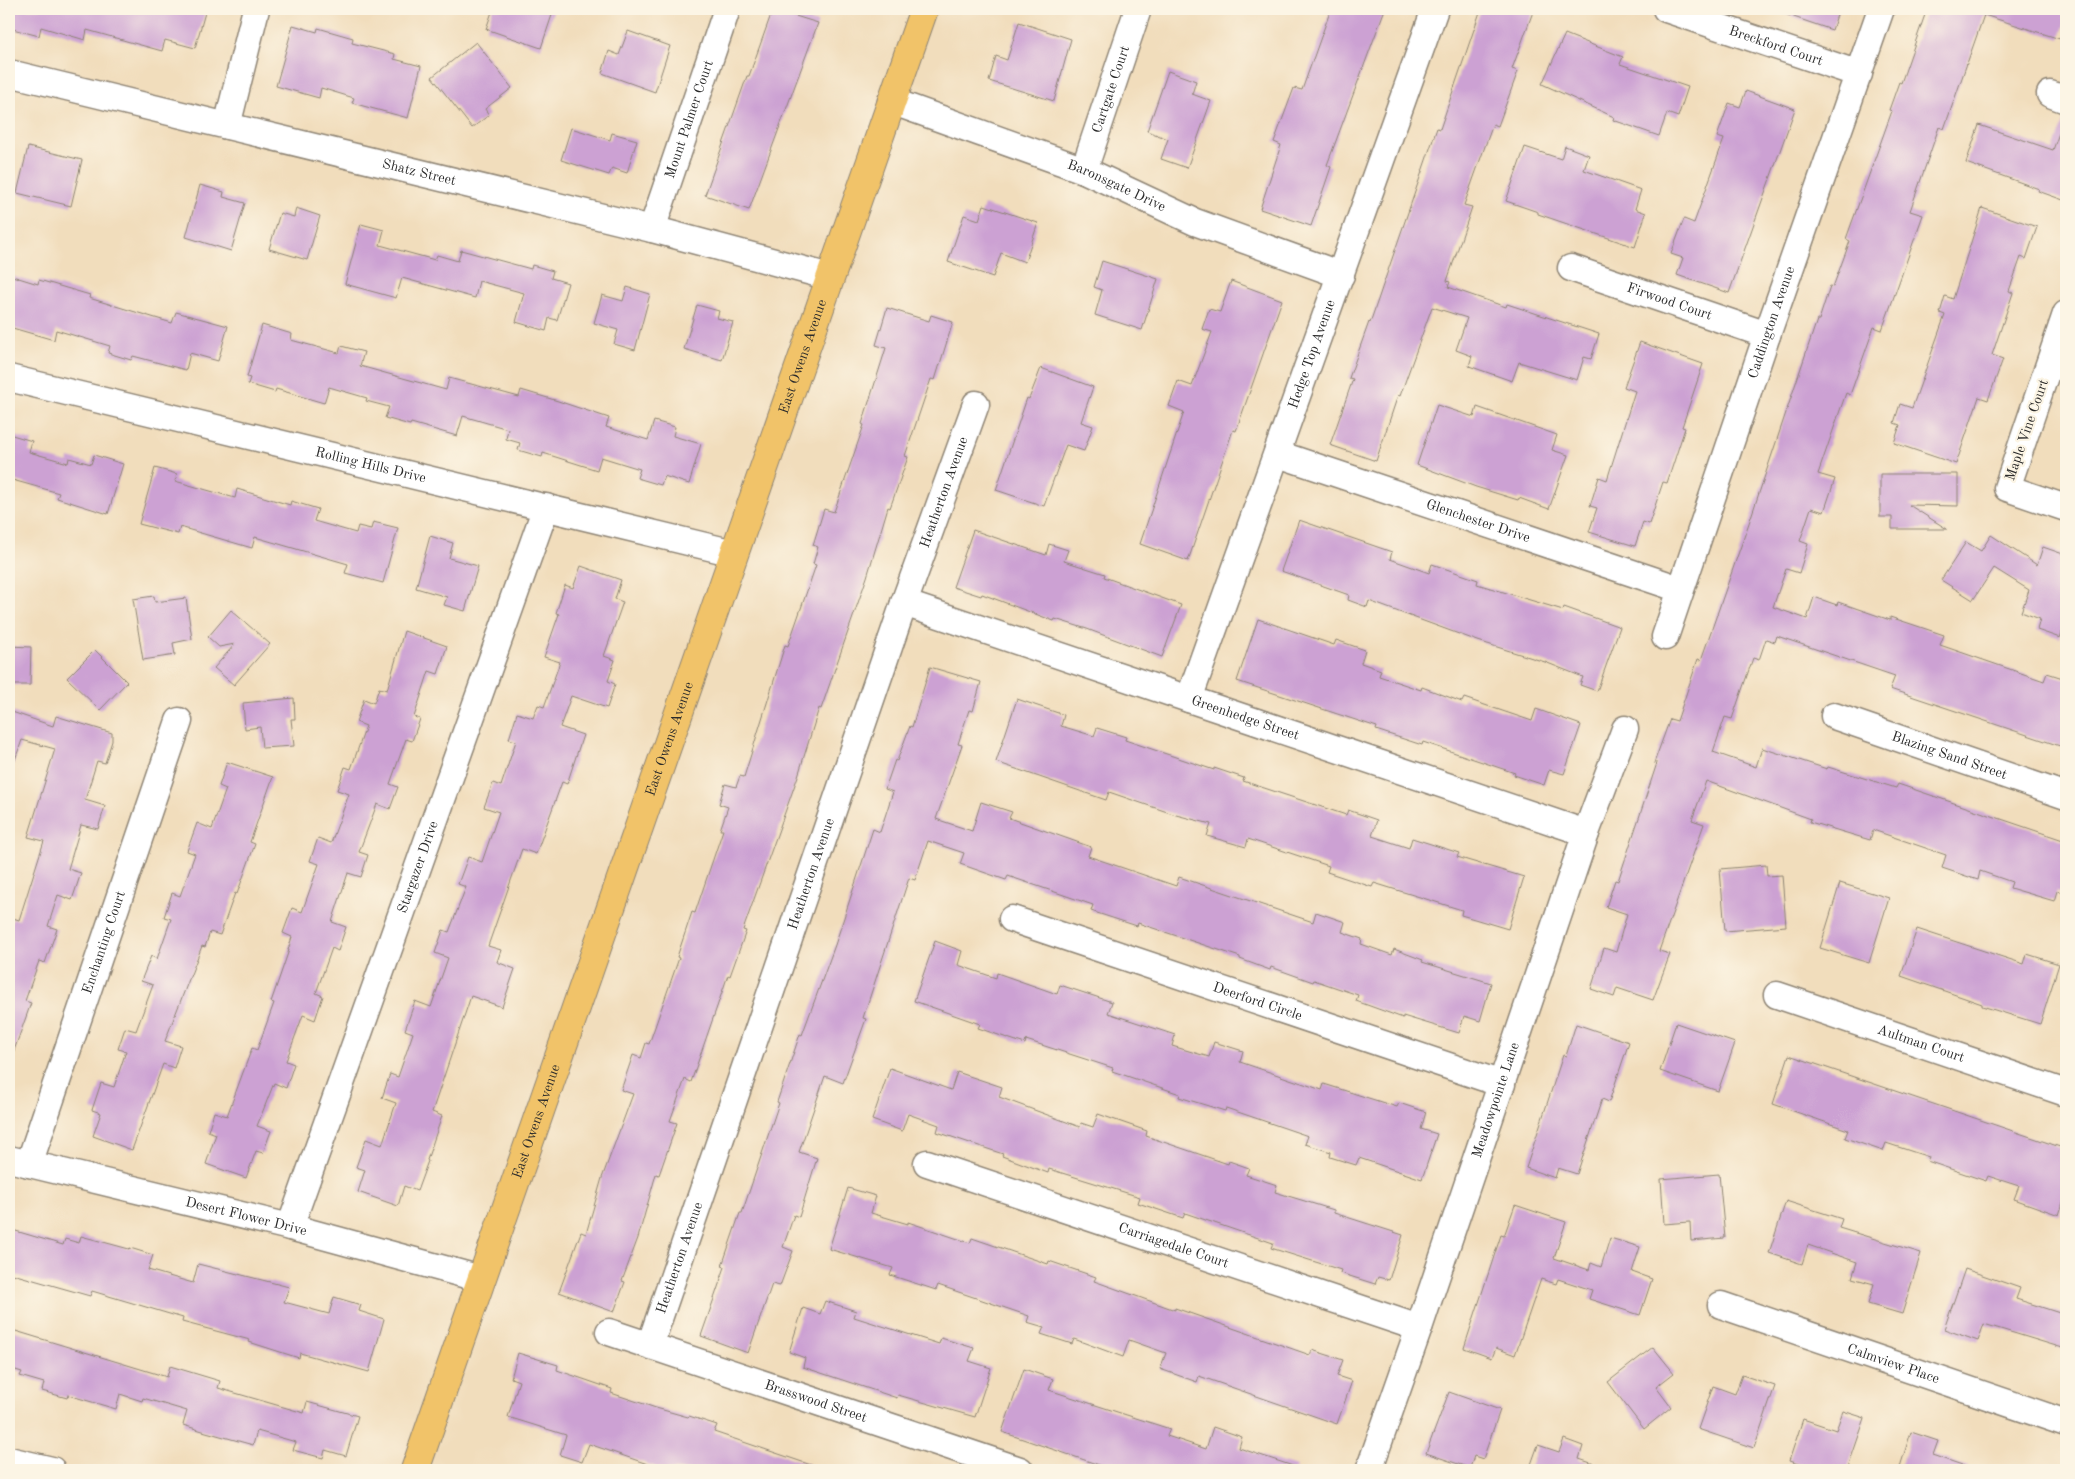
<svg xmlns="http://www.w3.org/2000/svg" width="2075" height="1479" viewBox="0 0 2075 1479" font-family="'Old Standard TT',serif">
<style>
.building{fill:#cca1d3}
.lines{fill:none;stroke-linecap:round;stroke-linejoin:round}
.minor-casing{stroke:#8e8474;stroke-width:29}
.major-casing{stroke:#8e8474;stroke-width:30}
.minor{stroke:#fff;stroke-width:26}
.major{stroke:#f1c369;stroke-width:28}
.labels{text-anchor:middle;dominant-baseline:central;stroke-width:4.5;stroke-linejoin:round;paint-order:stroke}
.street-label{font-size:14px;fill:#2b2b2b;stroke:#fcf5e5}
</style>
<rect width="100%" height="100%" fill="#fcf5e5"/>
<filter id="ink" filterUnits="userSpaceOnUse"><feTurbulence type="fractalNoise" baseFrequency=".02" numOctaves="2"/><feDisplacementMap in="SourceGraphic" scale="10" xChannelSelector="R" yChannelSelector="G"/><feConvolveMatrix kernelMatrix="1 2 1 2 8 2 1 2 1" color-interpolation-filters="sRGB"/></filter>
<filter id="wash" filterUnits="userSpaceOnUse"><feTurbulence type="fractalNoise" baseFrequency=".0096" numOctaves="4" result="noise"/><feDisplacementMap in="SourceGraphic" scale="20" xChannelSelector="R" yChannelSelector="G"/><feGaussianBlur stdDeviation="1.12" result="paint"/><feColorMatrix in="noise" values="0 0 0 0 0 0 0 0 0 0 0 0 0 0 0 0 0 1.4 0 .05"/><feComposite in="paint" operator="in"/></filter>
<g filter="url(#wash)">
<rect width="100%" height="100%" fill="#f1ddbc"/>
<g id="blocks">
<g class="building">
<path d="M9,9H206L195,48L165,40L162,51L87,30L85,40L41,27L39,36L9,28Z"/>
<path d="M493,9H554L541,48L486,29Z"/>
<path d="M773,9L818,23L749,210L705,195L747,76H749Z"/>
<path d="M1331,9H1385L1327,165L1331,167L1311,226L1260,209L1281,145L1274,142L1294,88L1302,90Z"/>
<path d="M1481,9H1534L1512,69L1518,71L1498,126L1493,124L1464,205L1472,207L1447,281L1450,282L1448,287L1506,307L1507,304L1599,334L1591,359L1584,357L1577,380L1519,362L1512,381L1469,366L1472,356L1456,350L1467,318L1432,307L1400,396L1398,395L1376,461L1330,445L1353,379L1349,378L1369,322L1370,323L1437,128L1440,129Z"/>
<path d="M1780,9H1839L1832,30L1779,12Z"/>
<path d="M1927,9H2066V18L2060,39L1984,15L1944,129L1939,127L1910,211L1923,215L1907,260L1882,330L1874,327L1850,395L1846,393L1818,474L1835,479L1824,512L1811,508L1800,541L1808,544L1799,573L1786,569L1773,607L1807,619L1814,597L1837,605L1838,602L1890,620V617L1944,635L1940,645L2044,681L2047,673L2066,679V748L1890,689L1895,676L1777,636L1775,642L1766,639L1759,660L1753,658L1732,719L1725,717L1713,752L1756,767L1762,748L1827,769L1828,767L1896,788L1898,784L2066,841V894L2057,891L2054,901L2010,888L2012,882L1980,871L1978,880L1942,868L1946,855L1873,830L1870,840L1810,822L1811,819L1706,781L1692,820L1704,824L1659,951L1670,954L1653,1000L1617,988L1614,997L1591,989L1604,948L1616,952L1627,914L1606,907L1615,880L1618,881L1634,833L1657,763H1654L1670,719L1677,721L1698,659L1701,660L1749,523L1817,320H1819L1830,286L1833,287L1850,241L1846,239L1892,111L1889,110L1899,82L1901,83Z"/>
<path d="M1019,22L1071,39L1054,101L989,81L996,56L1007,60Z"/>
<path d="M293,25L317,32L318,28L353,38L352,43L395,54L394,59L421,66L408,118L352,103L354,98L321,88L319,98L276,86Z"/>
<path d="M628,31L670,46L655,92L602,73L609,51L619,55Z"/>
<path d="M1565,34L1623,57L1620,64L1688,87L1678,117L1667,113L1659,136L1613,120L1614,117L1542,84Z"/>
<path d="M476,42L512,88L485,109L489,115L472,128L432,77Z"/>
<path d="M1168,71L1196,81L1192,94L1211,101L1187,168L1161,159L1168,139L1147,131Z"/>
<path d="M1746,91L1795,109L1729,293L1677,275L1683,258L1671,254L1684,219L1694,223L1724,139L1717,137L1729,103L1740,107Z"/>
<path d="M2064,119H2066V201L2038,191L2039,189L1966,163L1979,125L2053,150Z"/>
<path d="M571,128L610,140L612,133L637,140L627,173L612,168L609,175L561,160Z"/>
<path d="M1565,146L1589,155L1584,170L1641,190L1635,209L1646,213L1635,247L1538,214V212L1506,201L1525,147L1561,159Z"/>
<path d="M28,147L82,160L71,206L17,193Z"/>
<path d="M200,185L224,192L223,197L245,203L231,251L186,237Z"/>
<path d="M984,205L1038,223L1025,262L1001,253L993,277L948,262L964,215L979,220Z"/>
<path d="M296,208L320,216L307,260L269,249L280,213L294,217Z"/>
<path d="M1982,208L2037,227L2026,259L2021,257L2009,291L2013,293L1992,355L2003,359L1988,400L1979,397L1956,464L1894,443L1900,425L1894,423L1900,404L1912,408L1945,315L1940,313L1945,296L1953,299Z"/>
<path d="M361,224L384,230L380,245L435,260L437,255L458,261L461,250L531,269L532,265L553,271L551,278L568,283L557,320L549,318L546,331L516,322L524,293L479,281L475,298L402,278L396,298L345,284Z"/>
<path d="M1102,261L1158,279L1142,330L1095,315L1102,290L1094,287Z"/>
<path d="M9,275L38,284L39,280L90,295L89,298L172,323L176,312L228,326L218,361L190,353L186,370L133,356L131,360L108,353L110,346L56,330L54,340L9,327Z"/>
<path d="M1231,281L1282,300L1236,431L1233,430L1188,561L1140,544L1184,412L1169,406L1178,381L1192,386L1212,332L1202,329L1209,309L1220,312Z"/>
<path d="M627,287L650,294L635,350L614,344L618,330L594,323L602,295L623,301Z"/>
<path d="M697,305L719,311L717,318L733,322L722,360L684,349Z"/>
<path d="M887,308L929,321L931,315L953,322L935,380L931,379L905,456L908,457L890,508L888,507L867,577L821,709L819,708L798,776L743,930L746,931L730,976L728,975L691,1082L685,1079L670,1121L677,1123L659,1175L656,1174L638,1238L622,1281L625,1282L614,1312L559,1292L581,1232L586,1234L602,1178L633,1094L621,1090L633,1055L641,1058L646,1043L649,1044L679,958L677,957L692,912L695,913L723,830H720L728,807L719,804L725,784L736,787L740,776L744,777L785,645L788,646L816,565L813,564L818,547L813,545L824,509L834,512L864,425L862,424L886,348L876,345Z"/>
<path d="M262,325L292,334L291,340L339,353L341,346L364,352L360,366L446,390L449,378L519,397L521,390L558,401L609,418L606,427L648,440L654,421L675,427L673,436L701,444L689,484L664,476L661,485L637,478L640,469L601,457L597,470L543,453L542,457L518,450L520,443L506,439L508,429L463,416L457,436L411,423L410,425L385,418L389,407L366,401L367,398L329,387L324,403L276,389L275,392L248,384L250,378L247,377Z"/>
<path d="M1640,342L1703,364L1682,427L1685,428L1667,483L1663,482L1649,524L1643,522L1635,546L1589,532L1597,508L1590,506L1599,477L1607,480L1635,391L1624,387Z"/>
<path d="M1041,368L1093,387L1081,422L1093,426L1084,451L1066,445L1044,506L996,490L1027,398L1029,399Z"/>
<path d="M1437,405L1474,417L1477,407L1557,435L1552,450L1568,455L1549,509L1519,498L1518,500L1476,487L1417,465Z"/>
<path d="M9,434L32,441L29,452L68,463L69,458L91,464L94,455L123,464L108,514L57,498L59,493L9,479Z"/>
<path d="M155,468L177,474L175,481L235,498L237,489L290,505L291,501L318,509L314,521L356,533L358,526L371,529L373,522L398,528L383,583L345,573L348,564L255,537L252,548L180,527L178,534L139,524Z"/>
<path d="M1880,474H1958V506L1909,505L1947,529H1892V517H1880Z"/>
<path d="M1299,520L1392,552L1390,559L1429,573L1432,564L1478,580L1477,584L1563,610L1564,607L1620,627L1597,691L1580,685L1583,677L1545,662L1478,641L1369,601L1367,607L1348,600L1349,595L1281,571Z"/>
<path d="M973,530L1046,555L1049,544L1068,550L1064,561L1105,574L1104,577L1181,605L1162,657L1087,629L1055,619L1054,621L982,594L981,596L953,587Z"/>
<path d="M1991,535L2037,565L2043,547L2066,555V620L2060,638L2037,630L2040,619L2021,612L2029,590L1994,568L1973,600L1941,580L1966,542L1981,551Z"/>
<path d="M430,536L453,543L449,558L478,566L465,611L444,605L447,597L416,588Z"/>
<path d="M581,566L621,580L615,599L623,602L604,656L615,660L608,681L615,684L607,708L571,696L560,727L583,735L567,784L562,782L536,854L522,849L488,946L501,950L497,962L515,969L502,1007L471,996L432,1112L442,1116L427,1160L428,1161L417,1191L404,1186L398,1206L358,1192L365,1170L356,1167L366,1139L382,1145L396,1103L382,1098L390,1074L398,1077L413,1033L405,1030L415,1001L431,1007L448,958L435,953L443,930L449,932L466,887L458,884L468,857L482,862L499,812L484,807L493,783L501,786L516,741L509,739L517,713L533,718L538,705L544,707L560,662L544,657L559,614L556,613L565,585L573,588Z"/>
<path d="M154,596L155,602L186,598L192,639L173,643L175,655L143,660L133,599Z"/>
<path d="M231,610L270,644L234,685L214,668L235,644L219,647L208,637Z"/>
<path d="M1258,619L1334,645L1336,640L1365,650L1361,663L1381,670L1379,676L1421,690L1422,687L1462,702L1464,698L1532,721L1536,709L1581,725L1564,774L1549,770L1544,785L1514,775L1515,773L1423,742L1422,745L1376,730L1377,727L1237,681Z"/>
<path d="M404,631L447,646L438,674L429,671L414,717L420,719L412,741L406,739L390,784L398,787L390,809L377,804L359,852L368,855L361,877L348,873L332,922L346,927L338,951L332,948L316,993L323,996L315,1020L303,1015L286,1061L294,1064L286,1088L274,1083L257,1126L271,1131L263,1153L256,1151L246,1178L206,1164L216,1134L208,1131L214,1112L227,1116L252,1048L257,1050L274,1003L271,1002L289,950H288L292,937L283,933L292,908L302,912L319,864L310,861L318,838L331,843L349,794L337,790L345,767L351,769L366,726L356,722L364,699L374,703L379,688L387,690Z"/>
<path d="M9,646L31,647L30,685H9Z"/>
<path d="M95,650L127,682L100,710L67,678Z"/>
<path d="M930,667L981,682L973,711L969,710L958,744L962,745L936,819L972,831L981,802L1012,812L1009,818L1091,847L1088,856L1176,886L1179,877L1313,922L1316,912L1345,922L1342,932L1362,939L1361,944L1392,955L1394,949L1423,960L1422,962L1491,983L1480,1021L1464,1016L1459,1033L1403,1016V1018L1356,1001L1358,995L1314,980L1313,982L1271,967L1270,970L1240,959V957L1138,923L1137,926L1091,911L1093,905L1008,876L1006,880L960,864L964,853L928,841L915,880L909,878L863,1018L866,1019L843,1083L825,1076L799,1152L817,1158L799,1217L794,1215L783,1247L793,1251L780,1286L772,1284L748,1353L701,1336L725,1267L722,1266L740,1213H742L779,1103L777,1102L800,1034L802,1035L835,945L873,829L880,832L893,792L885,789L895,760L897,761L910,726L912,727Z"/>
<path d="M294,698L295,719H291L294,746L262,748L260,727L245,729L243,703Z"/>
<path d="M1017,699L1064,715L1061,726L1094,736L1097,728L1126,737L1125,740L1214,770V768L1244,778L1243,781L1346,815L1348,810L1377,820L1372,836L1409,848L1412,838L1459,853L1457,857L1524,877L1508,929L1461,915L1462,910L1374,883L1372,887L1327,872L1329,866L1248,839L1246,847L1207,836L1211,824L1176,815L1109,792L1106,800L996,762Z"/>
<path d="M9,711L53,726L56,716L112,733V741L105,763L97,761L85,800L105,806L98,829L81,825L68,869L81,873L72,900L58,895L48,926L57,929L45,963L39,961L25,1001L31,1003L11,1059H9V933L13,918L19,920L44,841L28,837L55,749L22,740L11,771H9Z"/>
<path d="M227,762L273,777L250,842L255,844L237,894L235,893L220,935L210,932L205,947L202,946L165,1041L181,1046L174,1068L163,1064L132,1150L93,1136L101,1113L92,1110L101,1083L114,1087L126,1051L118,1049L125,1028L136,1031L153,985L141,981L151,956L157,959L171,919L164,917L172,893L180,896L195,854L187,851L197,823L212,829L226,789L219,786Z"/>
<path d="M1766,865L1767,876L1782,875L1786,926L1725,931L1720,869Z"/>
<path d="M1840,883L1889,898L1869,963L1820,948Z"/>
<path d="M1917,929L2024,964L2027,954L2059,964L2040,1024L1982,1006V1004L1901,976Z"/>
<path d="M935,941L962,951L958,965L996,978L997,973L1057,994L1060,985L1112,1002L1108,1013L1175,1035L1172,1046L1209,1057L1214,1042L1243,1051L1240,1062L1322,1090L1324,1084L1397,1107L1399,1103L1426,1112L1421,1129L1437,1134L1422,1179L1359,1158L1356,1165L1330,1157L1331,1152L1305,1144L1308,1136L1226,1108L1225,1111L1179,1097L1180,1094L1112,1071L1113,1068L1026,1040L1025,1044L978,1028L980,1024L914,1001Z"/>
<path d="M1676,1023L1735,1043L1718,1091L1660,1071Z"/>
<path d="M1576,1024L1629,1042L1609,1102L1602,1099L1577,1174L1558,1168L1555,1178L1526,1168L1563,1055L1566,1056Z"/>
<path d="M1789,1055L2066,1149V1193L2059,1215L2014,1199L2019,1186L1988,1176L1986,1181L1927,1161L1929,1157L1886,1143L1883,1151L1845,1138L1848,1130L1773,1104Z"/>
<path d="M890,1068L951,1090L957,1072L1002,1087L999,1097L1080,1127L1081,1123L1093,1127L1098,1114L1147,1131L1146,1136L1228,1164L1229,1161L1249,1168L1246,1175L1277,1185L1275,1192L1334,1210V1213L1403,1235L1389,1280L1378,1277L1375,1284L1340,1273L1341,1270L1271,1248L1273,1243L1185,1213L1183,1218L1138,1203L1140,1197L1049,1169L1048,1173L1002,1156L1003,1154L937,1132L939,1125L908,1114L902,1131L872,1120Z"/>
<path d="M1719,1174L1725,1238L1691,1241L1690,1222L1664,1224L1661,1179Z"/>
<path d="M848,1188L876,1196L871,1213L908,1224V1222L970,1243L972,1238L1048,1264L1049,1261L1096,1277L1094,1281L1175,1310V1308L1310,1355L1312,1350L1343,1360L1337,1376L1352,1381L1337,1424L1199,1376L1197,1382L1160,1369L1166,1353L1129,1340L1123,1357L1074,1339L1072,1344L1041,1334L1044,1327L1027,1322L1029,1316L938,1285L936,1290L890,1275L893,1268L829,1249Z"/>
<path d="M1786,1201L1842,1219L1839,1228L1921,1253L1902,1314L1868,1304L1874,1284L1852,1278L1857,1262L1808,1245L1802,1264L1769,1253Z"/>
<path d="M1515,1205L1566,1222L1554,1258L1589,1270L1591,1263L1601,1267L1610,1238L1640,1247L1632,1272L1652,1279L1640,1315L1589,1299L1592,1290L1558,1279L1556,1284L1541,1279L1515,1355L1496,1348L1492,1358L1464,1348L1501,1235L1504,1236Z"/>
<path d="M9,1229L63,1245L65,1239L79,1243L81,1236L129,1249L130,1248L153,1255L148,1270L193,1283L198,1264L266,1281L289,1287L284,1302L329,1314L334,1297L361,1305L359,1311L384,1319L369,1372L300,1353L299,1358L249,1342L250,1340L182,1322L183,1318L92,1291L90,1296L9,1273Z"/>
<path d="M1965,1269L2020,1288L2016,1299L2066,1315V1349L1984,1324L1978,1341L1944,1329Z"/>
<path d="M825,1301L856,1311L854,1317L939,1344L941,1338L974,1348L969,1361L991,1368L975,1417L898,1395L897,1398L803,1367L805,1358L789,1352L803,1308L820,1314Z"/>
<path d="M9,1329L167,1377L170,1366L220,1381L218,1388L304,1413L307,1402L358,1416L346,1456L325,1450L323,1458L293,1450L296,1442L257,1431L253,1445L206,1432L183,1425L187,1411L143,1398L142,1401L120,1394L116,1409L68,1395L67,1398L42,1391L44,1383L20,1376L22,1372L9,1368Z"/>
<path d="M1653,1347L1674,1373L1656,1387L1671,1407L1644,1429L1608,1382Z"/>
<path d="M518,1353L558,1365L557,1370L612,1389L611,1393L656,1408L688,1417L689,1416L717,1425L714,1432L817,1467L816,1470H665L589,1444L582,1462L560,1455L566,1435L508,1417L519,1381L511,1378Z"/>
<path d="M1024,1369L1053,1379L1049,1390L1170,1429L1167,1436L1206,1449L1213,1427L1242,1437L1239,1448L1296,1467L1295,1470H1114L1002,1432Z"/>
<path d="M1742,1375L1775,1386L1754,1448L1698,1429L1713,1386L1735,1394Z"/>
<path d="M1449,1392L1500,1410L1483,1459L1474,1456L1470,1468L1426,1453Z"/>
<path d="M1843,1411L1865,1418L1847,1470H1817L1789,1461L1803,1419L1836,1430Z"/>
<path d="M1911,1432L1938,1441L1933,1455L1968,1467V1470H1899Z"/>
<path d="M1564,1439L1583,1446L1579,1459L1603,1467V1470H1529L1538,1445L1559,1452Z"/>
</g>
</g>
</g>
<g filter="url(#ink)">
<use href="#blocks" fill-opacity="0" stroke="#8e8474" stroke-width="1"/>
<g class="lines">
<g class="minor-casing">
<g id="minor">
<path id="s1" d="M1666,9L1859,74"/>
<path id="s2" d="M9,73L652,229L830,277"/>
<path d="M2050,94L2066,100"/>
<path id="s3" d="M891,101L1084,170L1195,222L1341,275"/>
<path d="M227,126L256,9"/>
<path id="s4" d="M1084,170L1138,9"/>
<path id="s5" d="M652,229L727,9"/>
<path id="s6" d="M1571,268L1767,335"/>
<path d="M2066,314L2007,488L2066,508"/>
<path id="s7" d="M9,378L734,553"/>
<path id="s8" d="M1278,454L1680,589"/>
<path id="s9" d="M904,603L1586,833"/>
<path id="s10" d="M1665,637L1767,335L1881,9"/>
<path id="s11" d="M1189,699L1435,9"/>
<path id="s12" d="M1834,716L2066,796"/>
<path id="s13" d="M1012,919L1502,1084"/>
<path id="s14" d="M1777,995L2066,1093"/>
<path id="s15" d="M9,1159L290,1227L481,1279"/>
<path id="s16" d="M927,1163L1419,1328"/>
<path id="s17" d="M29,1164L179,721"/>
<path id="s18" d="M290,1227L546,507"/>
<path id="s19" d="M1721,1305L2066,1423"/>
<path id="s20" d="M609,1332L1020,1470"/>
<path id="s21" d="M650,1345L904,603L976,404"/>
<path d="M9,1460L52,1470"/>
<path id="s22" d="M1369,1470L1419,1328L1586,833L1625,729"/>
</g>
</g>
<g class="major-casing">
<g id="major">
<path id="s23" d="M415,1470L924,9"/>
</g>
</g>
<use href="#minor" class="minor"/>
<use href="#major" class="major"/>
</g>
</g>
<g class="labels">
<g class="street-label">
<text stroke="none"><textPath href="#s1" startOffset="116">Breckford Court</textPath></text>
<text stroke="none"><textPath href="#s4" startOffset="85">Cartgate Court</textPath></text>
<text stroke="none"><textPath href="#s5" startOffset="116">Mount Palmer Court</textPath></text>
<text stroke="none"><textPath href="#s2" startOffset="422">Shatz Street</textPath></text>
<text stroke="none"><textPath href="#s3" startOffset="241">Baronsgate Drive</textPath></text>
<text stroke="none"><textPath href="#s6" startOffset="104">Firwood Court</textPath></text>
<text stroke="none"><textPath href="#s10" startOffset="332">Caddington Avenue</textPath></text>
<text stroke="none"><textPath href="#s11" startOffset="366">Hedge Top Avenue</textPath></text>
<text stroke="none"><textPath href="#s23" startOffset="1179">East Owens Avenue</textPath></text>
<text transform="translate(2027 430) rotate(-71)">Maple Vine Court</text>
<text stroke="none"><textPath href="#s7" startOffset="372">Rolling Hills Drive</textPath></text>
<text stroke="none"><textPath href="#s21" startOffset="902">Heatherton Avenue</textPath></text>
<text stroke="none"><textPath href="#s8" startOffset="211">Glenchester Drive</textPath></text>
<text stroke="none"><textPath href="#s9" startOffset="360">Greenhedge Street</textPath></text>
<text stroke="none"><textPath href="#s23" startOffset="774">East Owens Avenue</textPath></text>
<text stroke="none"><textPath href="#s12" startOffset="122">Blazing Sand Street</textPath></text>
<text stroke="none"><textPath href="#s18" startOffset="382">Stargazer Drive</textPath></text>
<text stroke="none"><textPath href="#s21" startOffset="498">Heatherton Avenue</textPath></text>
<text stroke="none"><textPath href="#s17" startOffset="234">Enchanting Court</textPath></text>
<text stroke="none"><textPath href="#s13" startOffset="259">Deerford Circle</textPath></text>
<text stroke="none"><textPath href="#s14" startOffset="152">Aultman Court</textPath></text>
<text stroke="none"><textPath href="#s22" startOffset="391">Meadowpointe Lane</textPath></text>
<text stroke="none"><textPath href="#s23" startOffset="369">East Owens Avenue</textPath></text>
<text stroke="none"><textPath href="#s15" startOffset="244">Desert Flower Drive</textPath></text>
<text stroke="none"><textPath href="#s16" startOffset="260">Carriagedale Court</textPath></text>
<text stroke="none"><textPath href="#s21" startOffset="92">Heatherton Avenue</textPath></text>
<text stroke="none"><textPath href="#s19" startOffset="182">Calmview Place</textPath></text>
<text stroke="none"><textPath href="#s20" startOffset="218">Brasswood Street</textPath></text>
</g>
</g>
<rect width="2075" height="1479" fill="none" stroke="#fcf5e5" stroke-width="30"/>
</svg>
